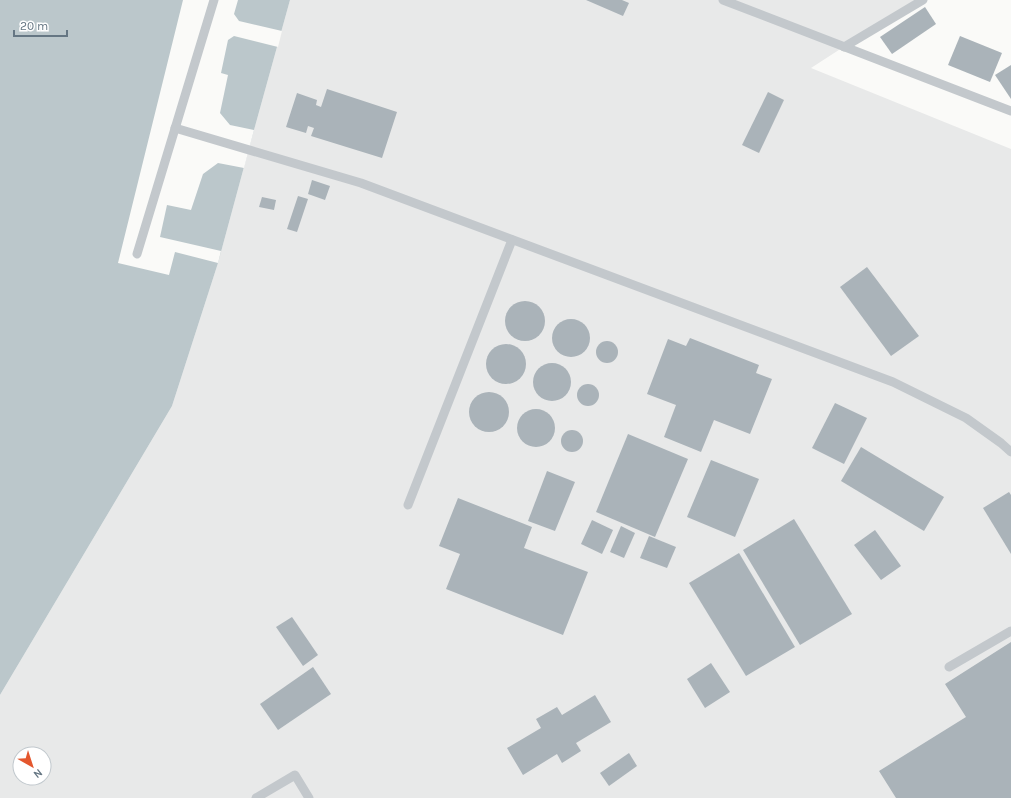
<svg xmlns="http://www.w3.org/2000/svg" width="1011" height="798" viewBox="0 0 1011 798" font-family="Karla,sans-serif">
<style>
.built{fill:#e8e9e9;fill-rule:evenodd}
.water{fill:#bbc7cb}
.pier{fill:#fafaf8}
.building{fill:#aab3b9}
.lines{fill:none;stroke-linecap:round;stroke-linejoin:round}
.service{stroke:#c3c8cc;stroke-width:9}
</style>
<rect width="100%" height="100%" fill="#fafaf8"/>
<path class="built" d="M290,0H916L811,68L1011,149V798H0V695L172,406L218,263L254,130ZM20,754H44V778H20Z"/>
<path class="water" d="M0,0H290L254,130L218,263L172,406L0,695Z"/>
<path class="pier" d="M183,0H238L234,14L239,21L282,31L278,47L234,36L228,40L221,73L228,75L220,113L230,125L254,130L244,168L218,163L203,174L191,210L167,205L160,237L221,251L218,263L175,252L169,275L118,263Z"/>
<g class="building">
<path d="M586,0H622L629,3L623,16Z"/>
<path d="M925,7L936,24L892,54L880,37Z"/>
<path d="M960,36L1002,53L990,82L948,65Z"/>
<path d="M1011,65V99L995,75Z"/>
<path d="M327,89L397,112L382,158L311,136L314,128L308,126L306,133L286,127L297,93L317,100L316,105L321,107Z"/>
<path d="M768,92L784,100L759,153L742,145Z"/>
<path d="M312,180L330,186L325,200L308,194Z"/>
<path d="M298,196L308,199L297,232L287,229Z"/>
<path d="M262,197L276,200L274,210L259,207Z"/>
<path d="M867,267L919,336L891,356L840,287Z"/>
<circle cx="525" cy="321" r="20"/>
<circle cx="571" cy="338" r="19"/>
<path d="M690,338L759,365L756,373L772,379L750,434L714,420L701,452L664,437L676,405L647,394L668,339L686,346Z"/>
<circle cx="607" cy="352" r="11"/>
<circle cx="506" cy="364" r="20"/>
<circle cx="552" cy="382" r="19"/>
<circle cx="588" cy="395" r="11"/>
<circle cx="489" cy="412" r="20"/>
<path d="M835,403L867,418L844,464L812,448Z"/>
<circle cx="536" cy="428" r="19"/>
<circle cx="572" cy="441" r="11"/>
<path d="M628,434L688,459L655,537L596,512Z"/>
<path d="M861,447L944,497L924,531L841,481Z"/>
<path d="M711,460L759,479L735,537L687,517Z"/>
<path d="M547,471L575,482L555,531L528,521Z"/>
<path d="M1009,492L1011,495V554L983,508Z"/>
<path d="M458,498L532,527L524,548L588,572L563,635L446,589L460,554L439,546Z"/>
<path d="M794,519L852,614L800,645L743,550Z"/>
<path d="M592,520L613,530L602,554L581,544Z"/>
<path d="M621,526L635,533L624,558L610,552Z"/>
<path d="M875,530L901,566L881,580L854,545Z"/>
<path d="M649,536L676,547L667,568L640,558Z"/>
<path d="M739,553L795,647L746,676L689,583Z"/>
<path d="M292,617L318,655L303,666L276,627Z"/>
<path d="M1011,642V798H896L879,771L966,717L945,684Z"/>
<path d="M711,663L730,692L705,708L687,679Z"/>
<path d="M313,667L331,694L278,730L260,704Z"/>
<path d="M595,695L611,722L576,743L581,751L562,763L557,754L523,775L507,748L541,728L536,719L557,707L562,715Z"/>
<path d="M629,753L637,766L609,786L600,773Z"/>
</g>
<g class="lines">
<g class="service">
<path d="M723,0L1011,111"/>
<path d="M844,47L923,0"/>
<path d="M175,128L361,183L893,382L966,418L1001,443L1011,452"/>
<path d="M137,254L214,0"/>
<path d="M408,505L512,240"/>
<path d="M949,667L1011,631"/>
<path d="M256,798L295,775L309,798"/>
</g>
</g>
<g transform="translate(32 766) rotate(141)"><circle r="19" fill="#ffffff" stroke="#c1c8cd"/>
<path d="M0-3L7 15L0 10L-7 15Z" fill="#e4572e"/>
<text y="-6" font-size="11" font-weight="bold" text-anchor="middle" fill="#657683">N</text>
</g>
<path d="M14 30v6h53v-6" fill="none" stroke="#657683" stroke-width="2"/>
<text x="20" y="30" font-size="12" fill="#657683" stroke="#ffffff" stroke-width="3" paint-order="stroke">20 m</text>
</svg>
